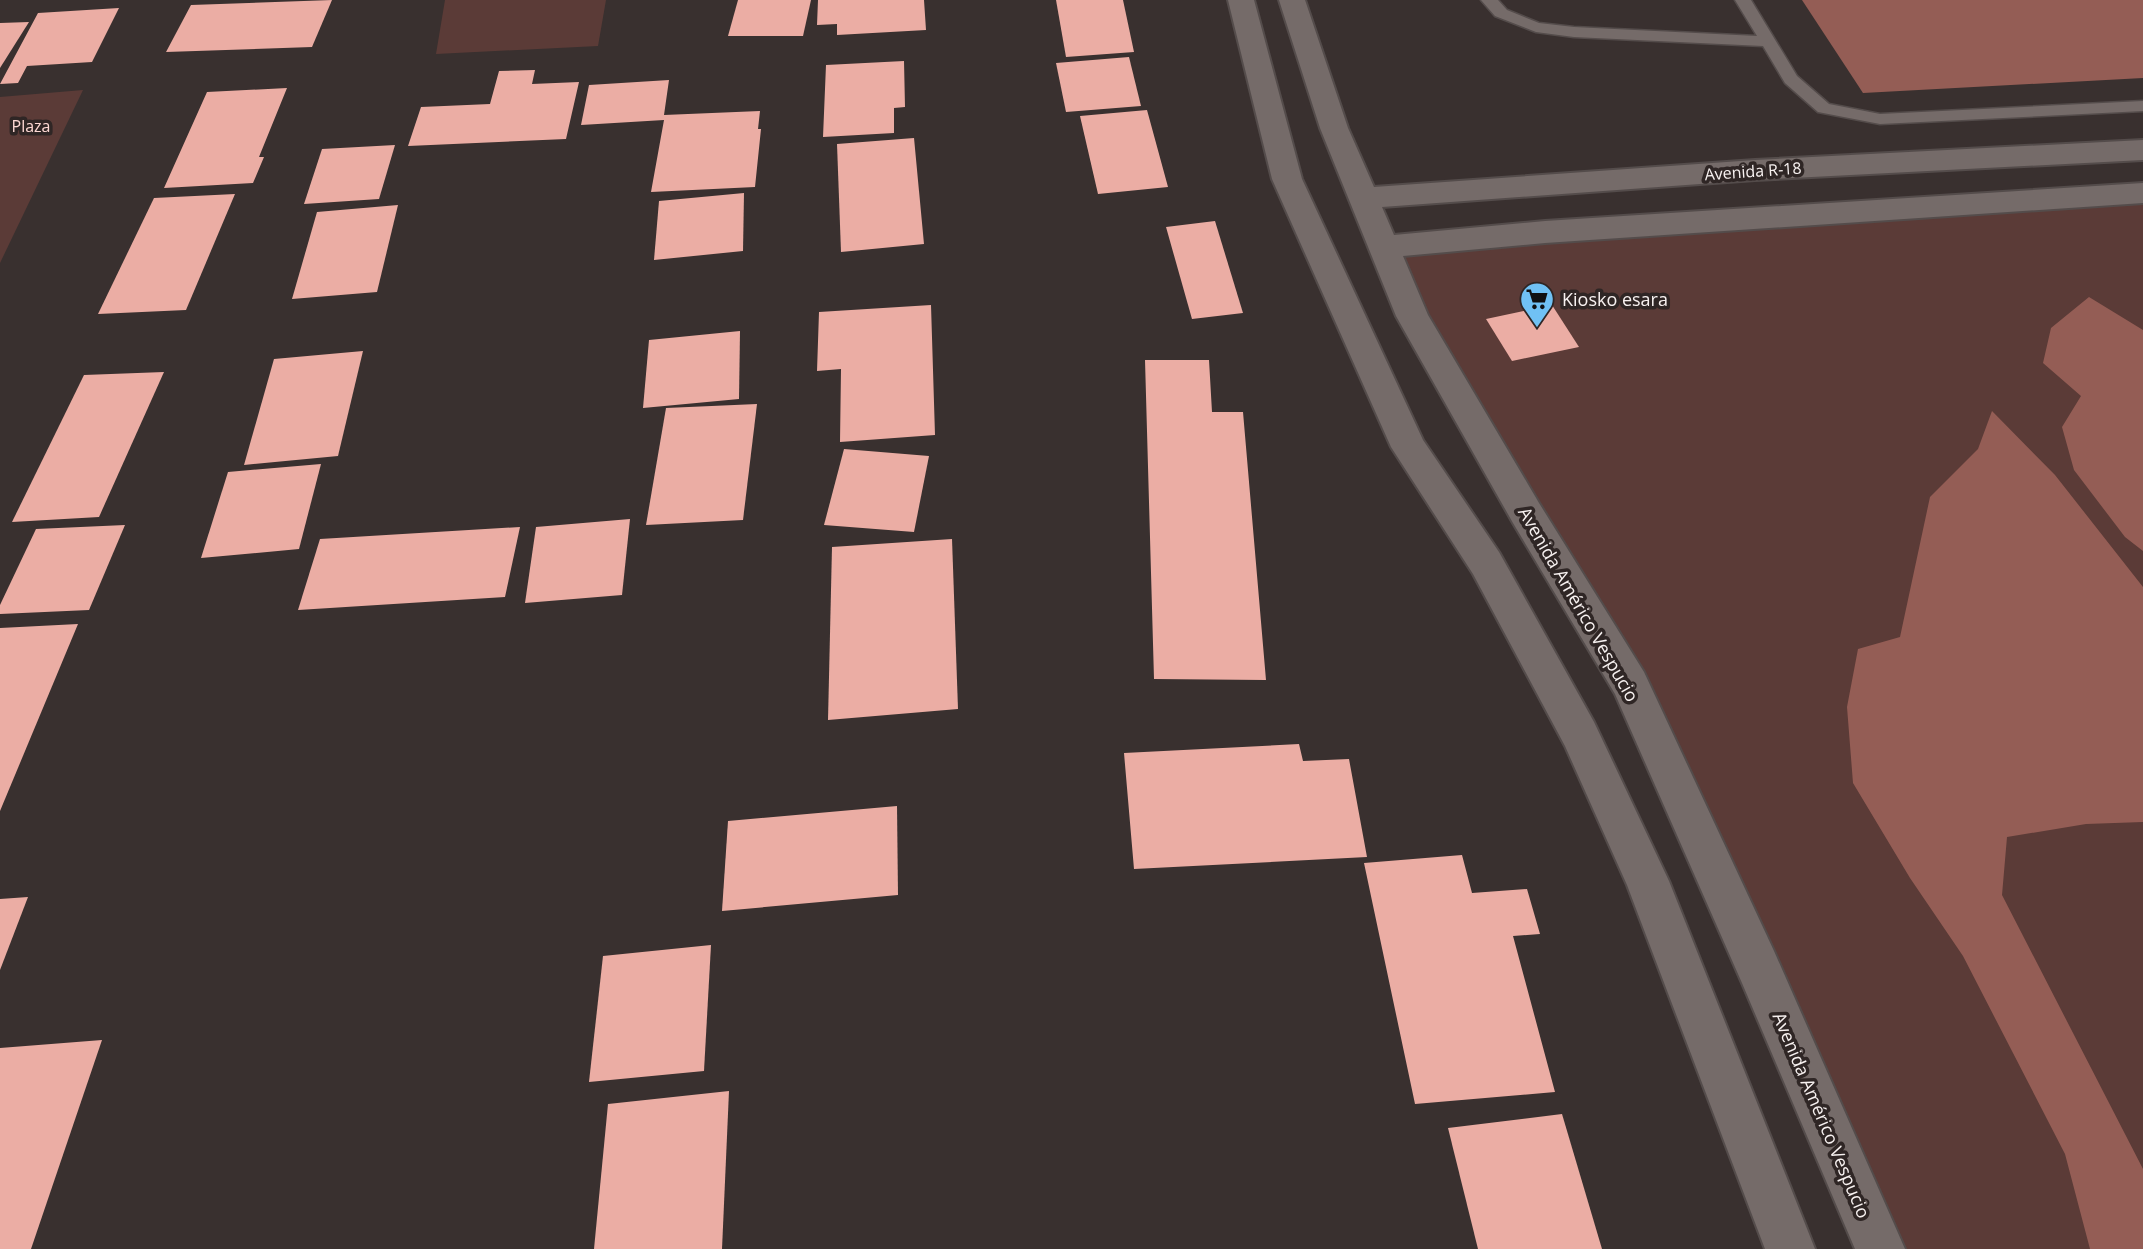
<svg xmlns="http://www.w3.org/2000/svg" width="2143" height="1249" viewBox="0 0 2143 1249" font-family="'Open Sans',sans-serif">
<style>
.green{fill:#5b3b37}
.water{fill:#945d55}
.building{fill:#ebada4}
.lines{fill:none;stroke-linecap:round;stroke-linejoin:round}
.lane-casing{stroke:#544c4b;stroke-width:3}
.street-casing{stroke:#544c4b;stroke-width:4}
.lane{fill:#756b69;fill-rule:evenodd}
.street{fill:#756b69;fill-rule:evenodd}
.labels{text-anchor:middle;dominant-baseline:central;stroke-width:7;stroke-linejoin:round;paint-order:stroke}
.far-park-label{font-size:16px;fill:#fed9d4;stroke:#2f2625}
.far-street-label{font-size:16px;fill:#f7f1f0;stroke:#2f2625}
.poi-label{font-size:18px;fill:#f7f1f0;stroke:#2f2625;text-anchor:start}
.street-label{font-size:18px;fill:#f7f1f0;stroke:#2f2625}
</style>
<rect width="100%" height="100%" fill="#39302f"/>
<g class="green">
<path d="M445,0H606L598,46L436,54Z"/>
<path d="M83,90L0,263V97Z"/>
<path d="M2143,193V1249H1880L1757,967L1383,247Z"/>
</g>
<g class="water">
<path d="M1802,0H2143V78L1863,93Z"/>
<path d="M2089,297L2143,330V551L2125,537L2074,470L2062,427L2081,396L2043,363L2051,328Z"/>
<path d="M1992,411L2055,475L2143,587V822L2086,824L2007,837L2002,895L2143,1169V1249H2090L2065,1154L1963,956L1910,878L1853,783L1847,707L1858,649L1900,637L1930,497L1978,449Z"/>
</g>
<g class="building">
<path d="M332,0L312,47L166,52L191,5Z"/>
<path d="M738,0H811L803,36H728Z"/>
<path d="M818,0H924L926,30L837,35V24L817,25Z"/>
<path d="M1056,0H1123L1134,52L1066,57Z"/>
<path d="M119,8L92,62L27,66L18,83L0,84L38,13Z"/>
<path d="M29,22L0,68V23Z"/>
<path d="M1129,57L1141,106L1066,112L1056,63Z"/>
<path d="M904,61L905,107L894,108V133L823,137L826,65Z"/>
<path d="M535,70L532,84L579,82L566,139L408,146L421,107L490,104L499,71Z"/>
<path d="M669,80L664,115L760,111L758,129H761L755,187L651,192L664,120L581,125L589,85Z"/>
<path d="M287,88L259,157H264L253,183L164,188L207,92Z"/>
<path d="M1147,110L1168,187L1098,194L1080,116Z"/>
<path d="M914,138L924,244L841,252L837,144Z"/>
<path d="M395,145L379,199L304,204L322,149Z"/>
<path d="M744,193L743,251L654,260L659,201Z"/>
<path d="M235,194L186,310L98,314L154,198Z"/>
<path d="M398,205L377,292L292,299L317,212Z"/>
<path d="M1215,221L1243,313L1192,319L1166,227Z"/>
<path d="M931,305L935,435L840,442L841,369L817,371L819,312Z"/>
<path d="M1552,305L1579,347L1512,361L1486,319Z"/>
<path d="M740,331L739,399L643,408L649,340Z"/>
<path d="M363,351L338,456L244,465L274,359Z"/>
<path d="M1145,360H1209L1212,412H1243L1266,680L1154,679Z"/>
<path d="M164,372L99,517L12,522L84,375Z"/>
<path d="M757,404L743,520L646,525L666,408Z"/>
<path d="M844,449L929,456L914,532L824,525Z"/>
<path d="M321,464L299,549L201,558L228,472Z"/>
<path d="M630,519L622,595L525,603L536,527Z"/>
<path d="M125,525L89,610L0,614V605L36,529Z"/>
<path d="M520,527L505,597L298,610L320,539Z"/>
<path d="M952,539L958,709L828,720L832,547Z"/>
<path d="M78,624L0,811V628Z"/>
<path d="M1299,744L1303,761L1349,759L1367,857L1134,869L1124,753Z"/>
<path d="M897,806L898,895L722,911L728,821Z"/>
<path d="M1462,855L1472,893L1527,889L1540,934L1513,936L1555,1092L1415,1104L1364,863Z"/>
<path d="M28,897L0,970V899Z"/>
<path d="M711,945L704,1071L589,1082L603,956Z"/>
<path d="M102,1040L31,1249H0V1048Z"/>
<path d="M729,1091L722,1249H594L608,1104Z"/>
<path d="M1562,1114L1602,1249H1478L1448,1128Z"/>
</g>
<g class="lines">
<g class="lane-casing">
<path id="lane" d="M1481,0H1498L1507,10L1539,23L1574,27L1757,36L1735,0H1751L1797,76L1829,104L1880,114L2143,101V111L1880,124L1818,112L1785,83L1763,46L1574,37L1536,32L1495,16Z"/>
</g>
<g class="street-casing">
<g id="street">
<path d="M1228,0H1254L1302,179L1423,440L1499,552L1594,722L1669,881L1815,1249H1765L1627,885L1565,746L1473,574L1391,447L1272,179Z"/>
<path d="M1279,0H1305L1348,128L1374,187L1755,160L2143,140V160L1755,180L1382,207L1394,235L1545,221L2143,183V203L1545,243L1403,256L1428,315L1539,503L1644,672L1774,951L1905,1249H1855L1742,983L1615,694L1513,523L1396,316L1320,128Z"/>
</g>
</g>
<use href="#lane" class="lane"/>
<use href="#street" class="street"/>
</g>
<defs>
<g id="supermarket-pin" transform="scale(1.75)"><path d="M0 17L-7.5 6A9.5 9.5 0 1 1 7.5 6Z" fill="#70c1f4" stroke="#2f2625"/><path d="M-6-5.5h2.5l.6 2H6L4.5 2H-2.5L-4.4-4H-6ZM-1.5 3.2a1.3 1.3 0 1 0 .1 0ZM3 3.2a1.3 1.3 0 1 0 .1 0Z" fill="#111"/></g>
</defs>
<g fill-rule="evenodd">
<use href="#supermarket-pin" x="1537" y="299"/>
</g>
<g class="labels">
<g class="far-park-label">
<text x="31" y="126">Plaza</text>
</g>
<g class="far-street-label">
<text transform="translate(1753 171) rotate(-4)">Avenida R-18</text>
</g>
<g class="poi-label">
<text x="1562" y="299">Kiosko esara</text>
</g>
<g class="street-label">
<text transform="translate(1579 604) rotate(60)">Avenida Américo Vespucio</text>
<text transform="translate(1822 1115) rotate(67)">Avenida Américo Vespucio</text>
</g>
</g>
</svg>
